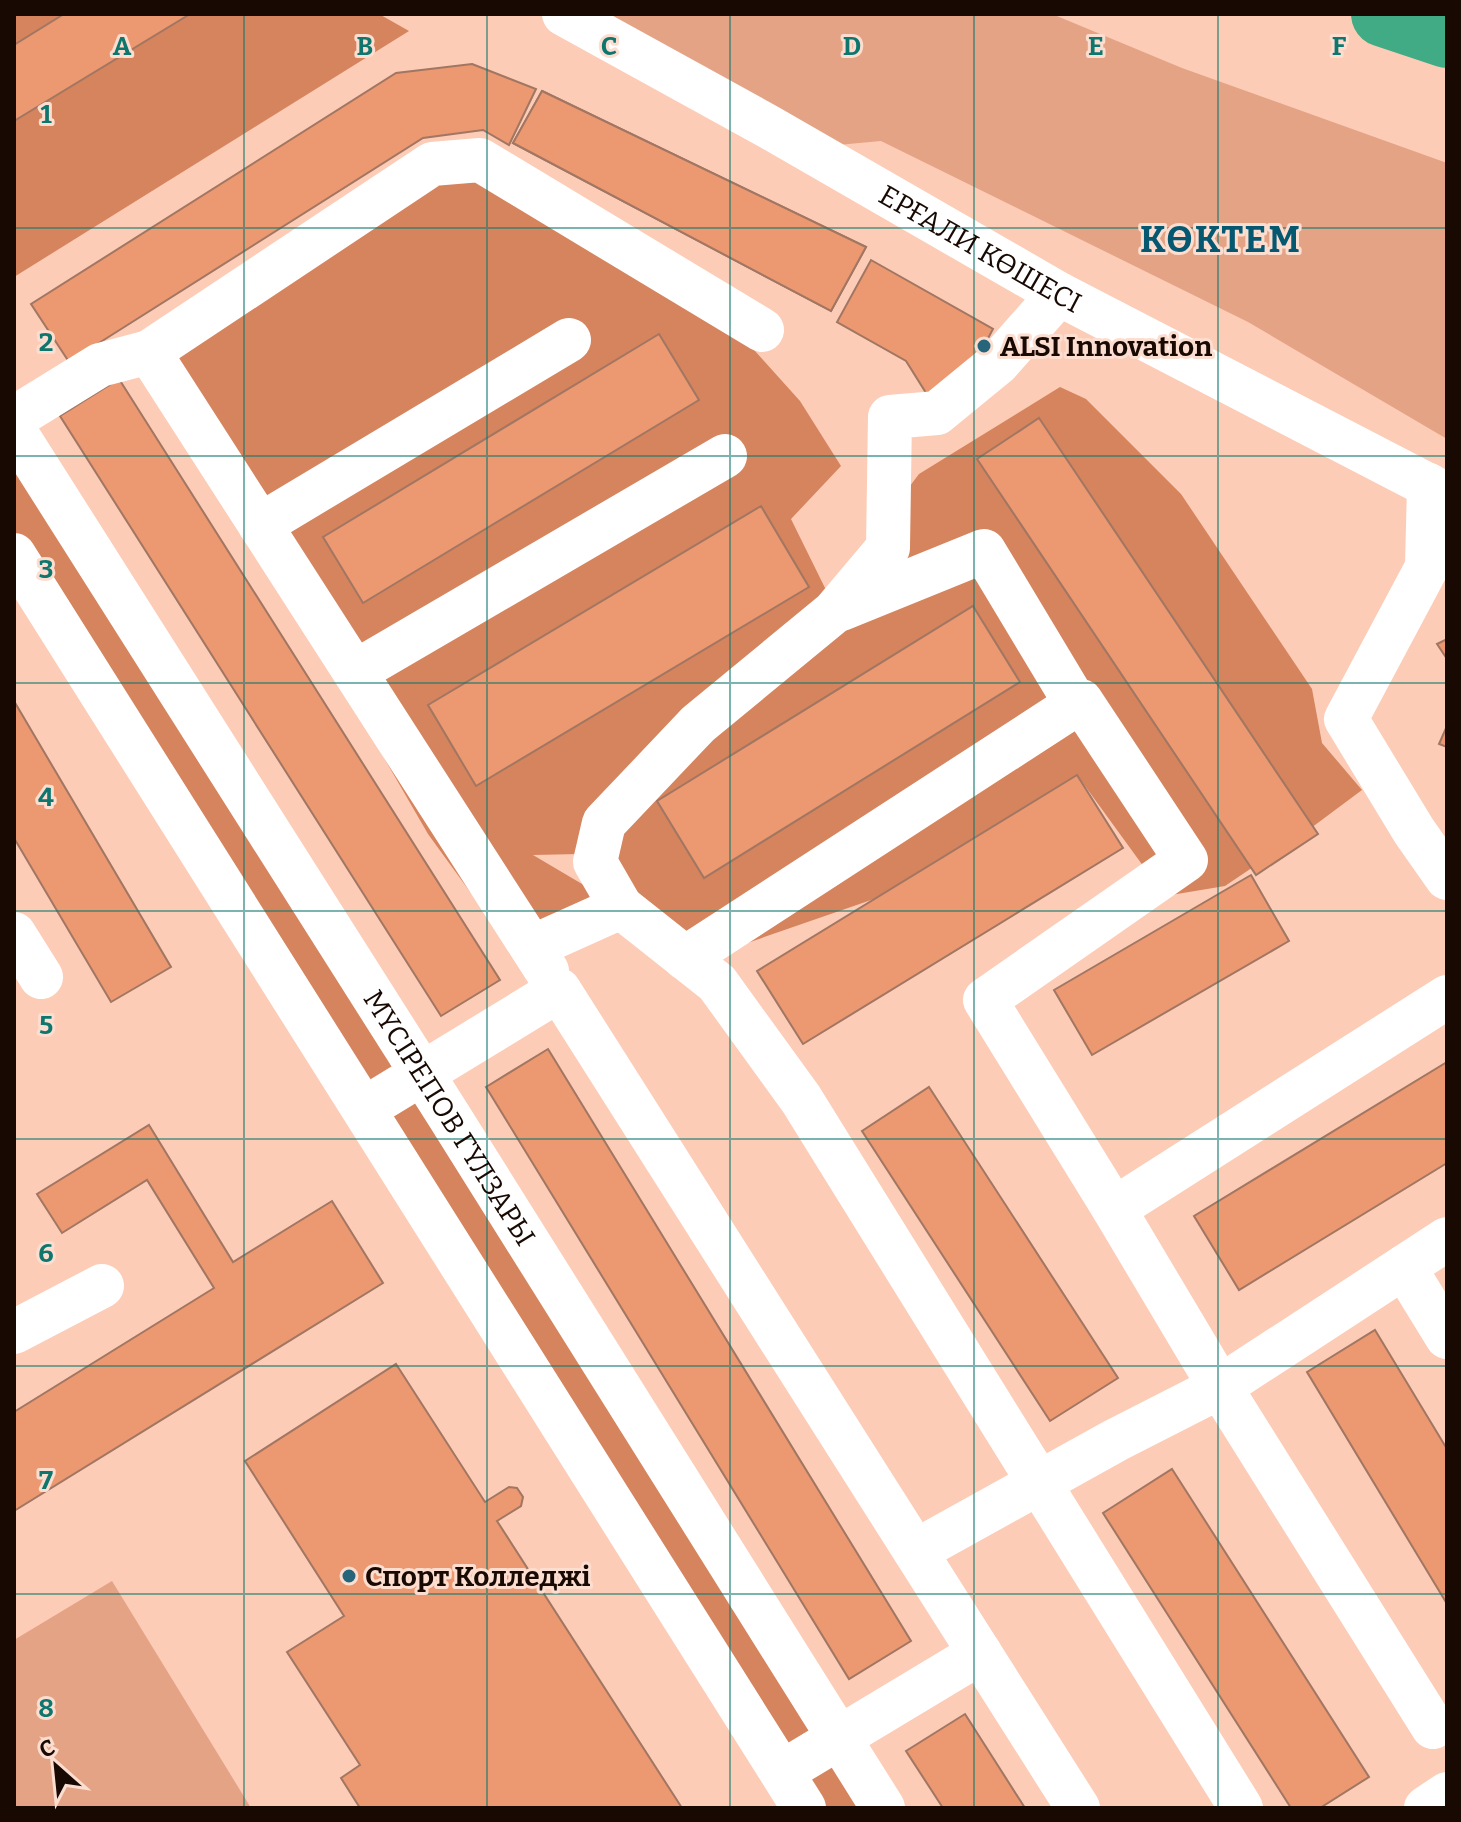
<svg xmlns="http://www.w3.org/2000/svg" width="1461" height="1822" viewBox="0 0 1461 1822" font-family="Bitter,serif">
<style>
.green{fill:#e5a385}
.forest{fill:#d5845d}
.lines{fill:none;stroke-linecap:round;stroke-linejoin:round}
.river{stroke:#40ab84;stroke-width:66}
.building{fill:#ec9871;stroke:#a17662;stroke-width:2}
.minor{stroke:#fff;stroke-width:44}
.grid{fill:none;stroke:#0f766e;stroke-width:2;stroke-opacity:0.55}
.poi-dot{fill:#27657b;stroke:#fcded1;stroke-width:3}
.labels{text-anchor:middle;dominant-baseline:central;stroke-width:6;stroke-linejoin:round;paint-order:stroke}
.street-label{font-size:28px;fill:#180903;stroke:#fcded1}
.poi-label{font-size:28px;font-weight:bold;fill:#180903;stroke:#fcded1;text-anchor:start}
.district-label{font-size:36px;font-weight:bold;letter-spacing:2px;fill:#065871;stroke:#fcded1}
.grid-label{font-size:26px;text-anchor:middle;font-weight:bold;fill:#0f766e;stroke:#fcded1;stroke-width:6;stroke-linejoin:round;paint-order:stroke}
</style>
<rect width="100%" height="100%" fill="#fcccb7"/>
<g class="green">
<path d="M574,14H1052L1182,68L1447,163V439L1248,322L881,141L827,146Z"/>
<path d="M112,1581L251,1808H14V1640Z"/>
</g>
<g class="forest">
<path d="M14,14H379L409,31L14,277Z"/>
<path d="M479,179L720,312L800,401L841,466L791,519L826,590L882,523L919,474L1060,387L1086,399L1181,494L1312,689L1322,743L1362,790L1315,825L1225,886L1165,896L1077,775L874,899L675,968L579,854L533,855L621,907L505,940L428,834L287,590L169,361L441,181Z"/>
<path d="M14,430L883,1808H804L14,555Z"/>
</g>
<g class="lines">
<path class="river" d="M1384,14L1447,35"/>
</g>
<g class="building">
<path d="M64,14H190L14,121V45Z"/>
<path d="M472,64L536,89L509,145L483,130L423,138L69,362L31,304L396,73Z"/>
<path d="M542,91L866,247L831,311L513,143Z"/>
<path d="M542,91L866,247L831,311L513,143Z"/>
<path d="M871,260L993,329L984,346L990,357L928,396L906,361L837,322Z"/>
<path d="M659,334L699,400L363,603L323,537Z"/>
<path d="M119,379L500,980L441,1016L60,416Z"/>
<path d="M1039,418L1318,834L1256,875L977,459Z"/>
<path d="M761,506L809,587L476,786L428,705Z"/>
<path d="M973,606L1020,682L704,878L657,801Z"/>
<path d="M1447,639V659L1437,644Z"/>
<path d="M14,701L171,967L111,1002L14,838Z"/>
<path d="M1447,726V747L1439,744Z"/>
<path d="M1077,775L1123,848L803,1044L757,971Z"/>
<path d="M1251,875L1289,941L1092,1055L1054,990Z"/>
<path d="M548,1049L911,1641L849,1679L486,1087Z"/>
<path d="M1447,1062V1163L1239,1290L1194,1216Z"/>
<path d="M929,1087L1118,1378L1050,1421L862,1131Z"/>
<path d="M149,1125L233,1262L332,1201L383,1283L14,1511V1412L214,1288L147,1180L62,1233L37,1194Z"/>
<path d="M1375,1330L1447,1449V1604L1307,1372Z"/>
<path d="M396,1364L485,1502L509,1487L517,1488L523,1497L521,1506L497,1521L682,1808H360L341,1778L360,1765L287,1652L344,1616L245,1461Z"/>
<path d="M1172,1469L1369,1777L1320,1808H1291L1103,1513Z"/>
<path d="M965,1714L1025,1808H943L906,1751Z"/>
</g>
<g class="lines">
<g class="minor">
<path id="s1" d="M564,14L769,127L1059,294L1447,495"/>
<path d="M149,352L432,164L480,160L762,330"/>
<path d="M14,418L100,365L149,352L547,971"/>
<path id="s2" d="M14,430L449,1116L883,1808"/>
<path d="M1429,485L1427,567L1346,719L1414,831L1447,878"/>
<path d="M260,525L569,340"/>
<path d="M14,555L804,1808"/>
<path d="M841,609L984,551L1076,704"/>
<path d="M355,672L725,456"/>
<path d="M621,907L595,862L604,823L698,724L834,612L888,548L890,417L937,413L998,363L1059,294"/>
<path d="M14,934L41,977"/>
<path d="M532,947L621,907L717,983L801,1099L1241,1808"/>
<path d="M685,958L1081,701L1186,860L985,1000L1114,1209"/>
<path d="M364,1109L559,990L1078,1808"/>
<path d="M1404,1267L1447,1337"/>
<path d="M14,1332L102,1286"/>
<path d="M916,1551L1116,1440L1220,1387L1114,1209L1447,997"/>
<path d="M1433,1727L1220,1387L1447,1239"/>
<path d="M782,1772L980,1653"/>
<path d="M1426,1808L1447,1794"/>
</g>
</g>
<path class="grid" d="M244,14V1808M487,14V1808M730,14V1808M974,14V1808M1218,14V1808M14,228H1447M14,456H1447M14,683H1447M14,911H1447M14,1139H1447M14,1366H1447M14,1594H1447"/>
<g class="poi-dot">
<circle cx="984" cy="346" r="8"/>
<circle cx="349" cy="1576" r="8"/>
</g>
<g class="labels">
<g class="street-label">
<text stroke="none"><textPath href="#s1" startOffset="478">ЕРҒАЛИ КӨШЕСІ</textPath></text>
<text stroke="none"><textPath href="#s2" startOffset="814">МҮСІРЕПОВ ГҮЛЗАРЫ</textPath></text>
</g>
<g class="poi-label">
<text x="1000" y="346">ALSI Innovation</text>
<text x="365" y="1576">Спорт Колледжі</text>
</g>
<g class="district-label">
<text x="1221" y="240">КӨКТЕМ</text>
</g>
</g>
<g class="grid-label">
<text x="122" y="55">A</text>
<text x="365" y="55">B</text>
<text x="609" y="55">C</text>
<text x="852" y="55">D</text>
<text x="1096" y="55">E</text>
<text x="1339" y="55">F</text>
<text x="46" y="123">1</text>
<text x="46" y="351">2</text>
<text x="46" y="578">3</text>
<text x="46" y="806">4</text>
<text x="46" y="1034">5</text>
<text x="46" y="1262">6</text>
<text x="46" y="1489">7</text>
<text x="46" y="1717">8</text>
</g>
<rect width="1461" height="1822" fill="none" stroke="#180903" stroke-width="32"/>
<g transform="translate(56 1766) rotate(333)" stroke="#fcded1" stroke-width="6" paint-order="stroke">
<path d="M0-6L14 30L0 20L-14 30Z" fill="#180903"/>
<text y="-12" font-size="22" font-weight="bold" text-anchor="middle" fill="#180903">С</text>
</g>
</svg>
